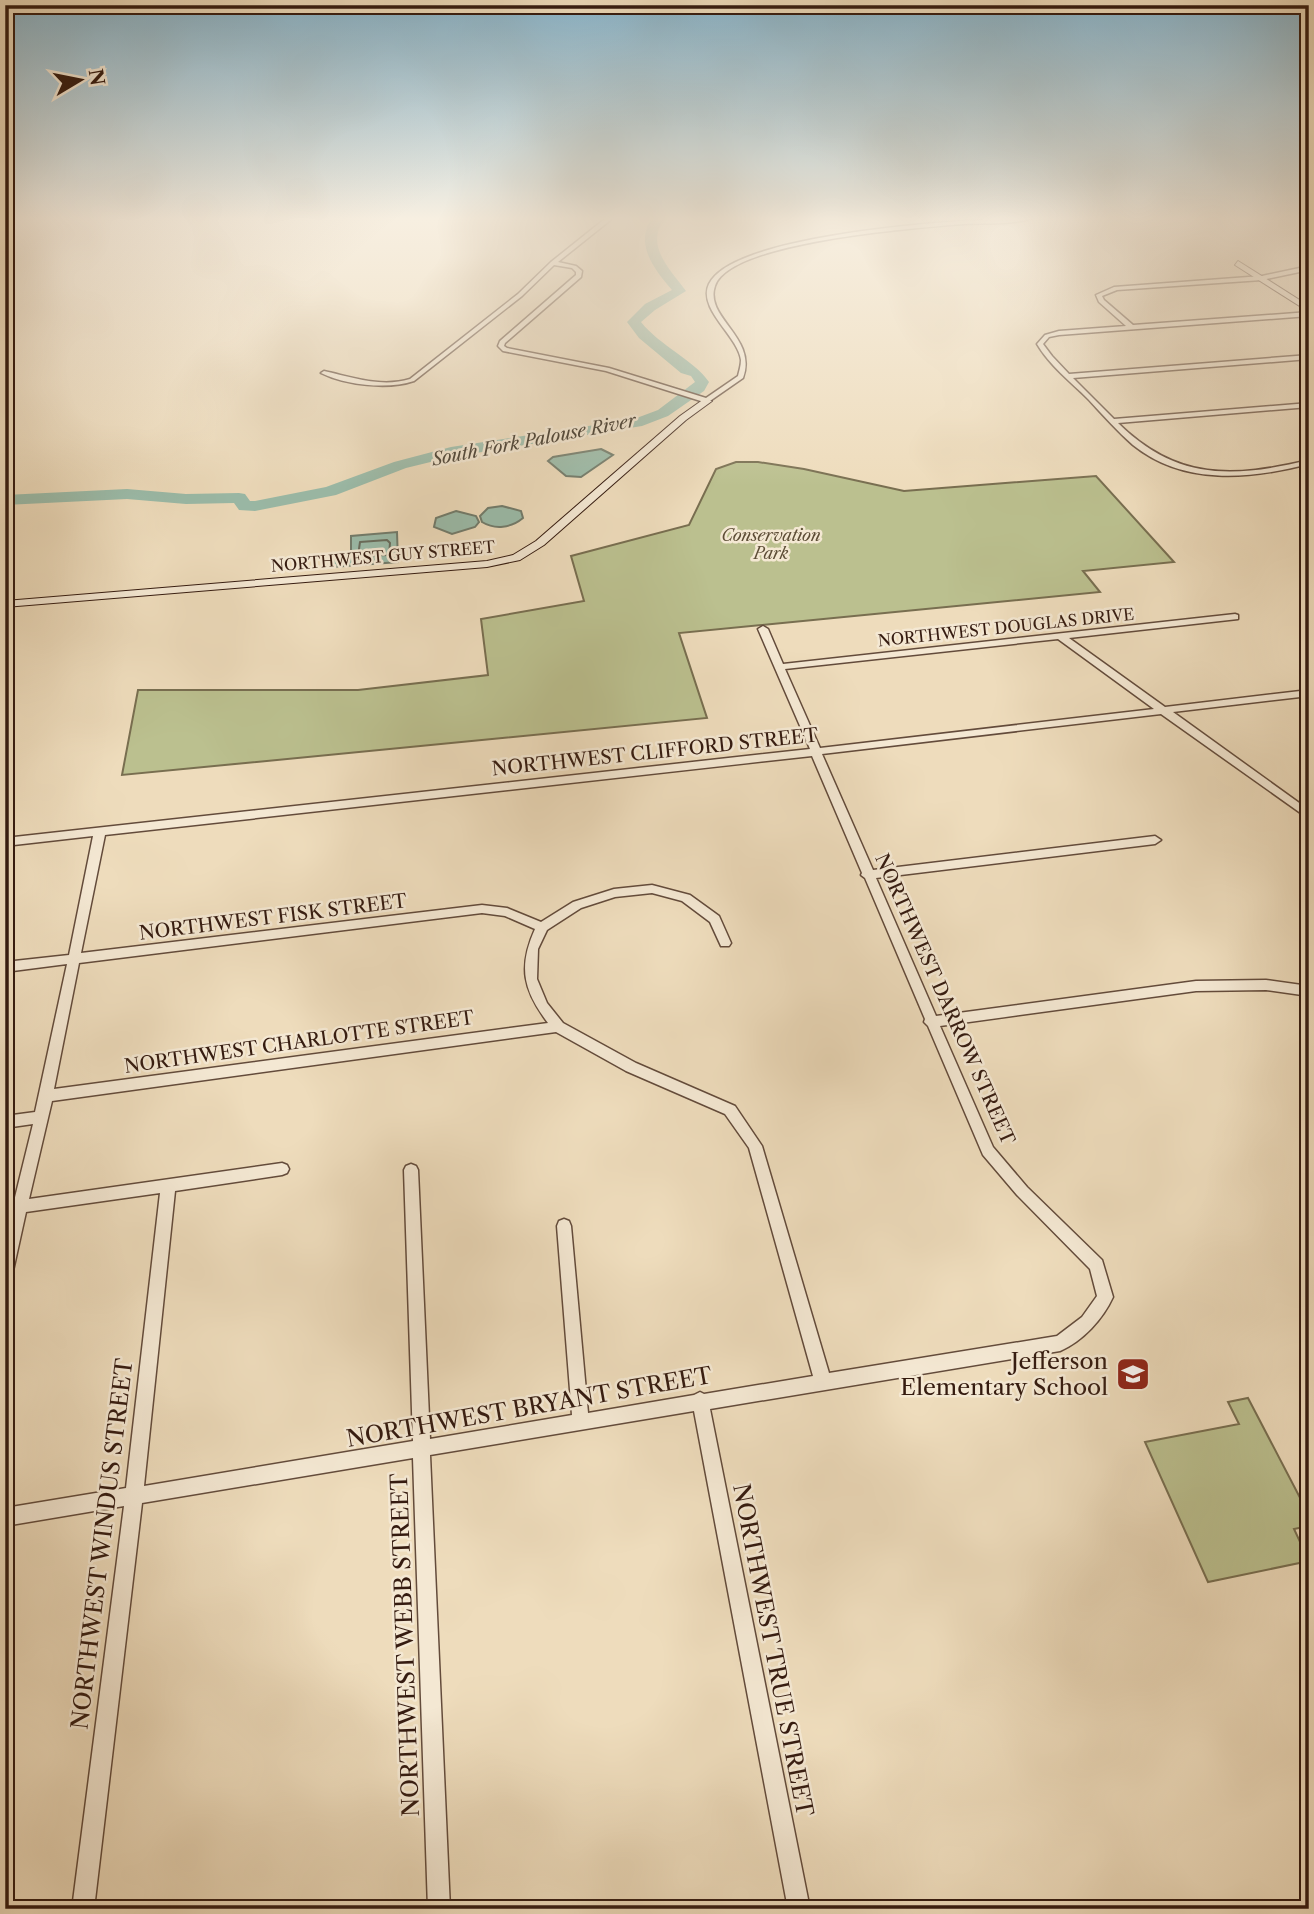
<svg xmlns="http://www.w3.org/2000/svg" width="1314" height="1914" viewBox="0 0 1314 1914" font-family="'Libre Caslon Text',serif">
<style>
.green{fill:#bbc08f;stroke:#786e50;stroke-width:2}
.water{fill:#9bbcaa;stroke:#727c6c;stroke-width:2}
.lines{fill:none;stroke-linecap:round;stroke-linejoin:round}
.shore{stroke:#686c5d;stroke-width:2}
.river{fill:#9bbcaa;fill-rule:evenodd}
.street-casing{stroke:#634b3b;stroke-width:3}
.secondary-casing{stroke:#351b10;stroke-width:2}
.street{fill:#f4e8d3;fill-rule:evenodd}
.secondary{fill:#f4e8d3;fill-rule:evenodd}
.labels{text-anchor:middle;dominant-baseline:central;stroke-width:5;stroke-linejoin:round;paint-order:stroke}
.far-park-label{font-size:16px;font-style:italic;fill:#5d4d36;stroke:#f4e8d3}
.far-street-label{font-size:16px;fill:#351b10;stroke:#f4e8d3}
.far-water-label{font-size:18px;font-style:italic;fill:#544b3e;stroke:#f4e8d3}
.street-label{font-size:19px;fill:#351b10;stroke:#f4e8d3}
.near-poi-label{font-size:23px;fill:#351b10;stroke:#f4e8d3;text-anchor:end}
.near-street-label{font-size:23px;fill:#351b10;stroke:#f4e8d3}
</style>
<rect width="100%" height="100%" fill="#eedcbc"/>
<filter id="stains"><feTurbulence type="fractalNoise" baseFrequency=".00286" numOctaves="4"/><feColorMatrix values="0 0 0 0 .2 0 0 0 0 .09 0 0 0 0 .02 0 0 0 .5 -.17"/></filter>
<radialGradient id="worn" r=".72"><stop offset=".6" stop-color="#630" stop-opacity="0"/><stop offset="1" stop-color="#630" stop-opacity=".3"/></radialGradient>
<g class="green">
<path d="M736,462H758L804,469L904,491L1096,476L1174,562L1083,571L1100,592L679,633L707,718L122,775L138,690H358L488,675L481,619L584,601L571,556L689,525L716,469Z"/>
<path d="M1248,1398L1309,1515V1526L1294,1529L1309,1561L1208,1582L1145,1442L1239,1424L1228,1402Z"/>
</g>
<g class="water">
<path d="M601,449L613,455L581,477L566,476L548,461L553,457Z"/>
<path d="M502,506L521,511L523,518C511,528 495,530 482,522L480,516L488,508Z"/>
<path d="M456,511L476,516L479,522L475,527L452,534L434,527L436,518Z"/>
<path d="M397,532L398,562L333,567V555L351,553V536Z"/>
</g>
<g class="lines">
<path class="shore" d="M387,540L390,543L389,555L358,556L360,542Z"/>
<path class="river" d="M652,218H664C645,247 670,269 686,291L655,310L641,322C660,346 694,360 709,382L704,391L668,416L642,426L451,457L406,468L336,495L255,511L239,510L234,503L186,504L127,499L5,505V495L127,489L186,494L239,493L245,494L250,501H255L326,487L394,462L451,447L634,419L658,410L695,382L691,376L681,373L639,338L627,322L645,304L672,290C654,269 634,244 652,218Z"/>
<g class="street-casing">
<g id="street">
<path d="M606,218H613L558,262L576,266L582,271L581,277L505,343L504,346L507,348L609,368L706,398L738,376C739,371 741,366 741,360C738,336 697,309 709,284C734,232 976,218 1033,218C1012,225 985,223 963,224C918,228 730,241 715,286C704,318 758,337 743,378L707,403L606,371L503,351L498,346L500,341L576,275V272L572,268L554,265L522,296L414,381C388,390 345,385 321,373L324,371C352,377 381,388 410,379L518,294L551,262Z"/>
<path d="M1309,266V270L1262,280L1117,290L1102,296L1104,300L1133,325L1309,312V316L1059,335L1049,337L1043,344L1052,356L1069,374L1309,355V359L1073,378L1114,419L1309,403V407L1118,423C1177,481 1233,478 1309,460V464C1250,479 1184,486 1133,445C1117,431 1103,415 1088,399C1070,381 1050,366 1037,344L1045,335L1059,331L1126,326L1099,302L1096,295L1114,287L1262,276Z"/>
<path d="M1235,614L1238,615V619L1069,638L1165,707L1309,690V696L1173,712L1309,810V819L1161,714L822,754L873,870L1155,836L1161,840L1155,844L876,878L936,1016L1196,981L1266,980L1309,986V996L1266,990L1196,991L940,1026L993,1147L1027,1187L1102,1260L1113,1297C1103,1319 1083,1341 1060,1351L710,1409L810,1909H788L694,1411L430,1455L450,1909H428L413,1458L142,1503L94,1909H72L124,1506L5,1526V1508L126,1488L160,1193L26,1212L13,1271L10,1276L5,1278V1238L33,1124L5,1128V1116L35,1112L67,964L5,972V962L69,955L93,836L5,846V838L810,749L758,629L763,626L768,629L783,664ZM1058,639L1154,709L820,748L785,669ZM812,756L862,873L861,875L865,878L925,1019L924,1022L928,1026L983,1155L1017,1195L1090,1269L1097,1296L1082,1317L1057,1336L829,1373L762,1146L735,1106L636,1063L563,1023L547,1003L537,979L538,949L547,930L581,908L615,897L652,893L682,901L710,922L721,946H729L731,943L719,916L690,895L652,885L614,889L573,902L541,922L507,908L482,905L81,953L105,835ZM482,913L505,916L535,929C518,967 523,990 548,1023L54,1089L79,963ZM556,1032L626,1071L725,1114L749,1148L813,1376L704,1394L700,1392L694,1395L588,1413L571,1226L569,1221L564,1219L559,1221L557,1226L572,1415L430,1439L418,1170L416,1166L411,1164L406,1166L404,1170L413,1441L144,1486L175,1191L282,1175L287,1173L289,1169L287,1165L282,1163L29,1199L52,1101Z"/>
</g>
</g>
<g class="secondary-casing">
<g id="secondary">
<path d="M1238,261L1309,306V312L1235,265Z"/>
<path d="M704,399L712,401L686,420L544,545L520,560L487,567L5,607V601L487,561L513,555L536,541L680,416Z"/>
</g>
</g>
<use href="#street" class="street"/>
<use href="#secondary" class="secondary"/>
</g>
<linearGradient id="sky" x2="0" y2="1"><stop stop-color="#89b7cf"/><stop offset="0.45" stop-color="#f7efe1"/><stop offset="1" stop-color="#f7efe1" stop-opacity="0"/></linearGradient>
<rect width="1314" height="486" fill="url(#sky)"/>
<defs>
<g id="school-square" transform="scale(1.75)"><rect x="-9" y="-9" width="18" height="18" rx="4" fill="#8f2418" stroke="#f4e8d3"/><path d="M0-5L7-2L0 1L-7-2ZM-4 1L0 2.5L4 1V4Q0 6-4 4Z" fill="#fff"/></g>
</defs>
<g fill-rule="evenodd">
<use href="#school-square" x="1133" y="1374"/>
</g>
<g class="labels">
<g class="far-park-label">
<text x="771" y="535">Conservation<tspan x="771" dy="18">Park</tspan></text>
</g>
<g class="far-street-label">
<text transform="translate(383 556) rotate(-5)">NORTHWEST GUY STREET</text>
<text transform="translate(1006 627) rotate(-6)">NORTHWEST DOUGLAS DRIVE</text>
</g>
<g class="far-water-label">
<text transform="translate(534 440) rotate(-11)">South Fork Palouse River</text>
</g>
<g class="street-label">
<text transform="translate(655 752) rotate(-6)">NORTHWEST CLIFFORD STREET</text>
<text transform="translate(273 917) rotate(-7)">NORTHWEST FISK STREET</text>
<text transform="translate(945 999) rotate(66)">NORTHWEST DARROW STREET</text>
<text transform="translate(299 1042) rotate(-8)">NORTHWEST CHARLOTTE STREET</text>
</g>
<g class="near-poi-label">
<text x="1108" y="1361">Jefferson<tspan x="1108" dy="26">Elementary School</tspan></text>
</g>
<g class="near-street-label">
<text transform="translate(529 1407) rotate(-10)">NORTHWEST BRYANT STREET</text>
<text transform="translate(102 1544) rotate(-83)">NORTHWEST WINDUS STREET</text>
<text transform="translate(405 1645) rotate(-92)">NORTHWEST WEBB STREET</text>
<text transform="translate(773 1650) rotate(79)">NORTHWEST TRUE STREET</text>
</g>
</g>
<rect width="1314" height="1914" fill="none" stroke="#eedcbc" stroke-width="28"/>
<rect x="7" y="7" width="1300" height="1900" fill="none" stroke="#351b10" stroke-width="3.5"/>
<rect x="14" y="14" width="1286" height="1886" fill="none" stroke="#351b10" stroke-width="2"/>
<g transform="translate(80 80) rotate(80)" stroke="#f4e8d3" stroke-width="5" paint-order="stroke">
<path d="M0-5L12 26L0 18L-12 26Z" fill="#351b10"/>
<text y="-10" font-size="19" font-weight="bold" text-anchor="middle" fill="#351b10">N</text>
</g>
<rect width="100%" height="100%" filter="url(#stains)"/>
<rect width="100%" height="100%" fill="url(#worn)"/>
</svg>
